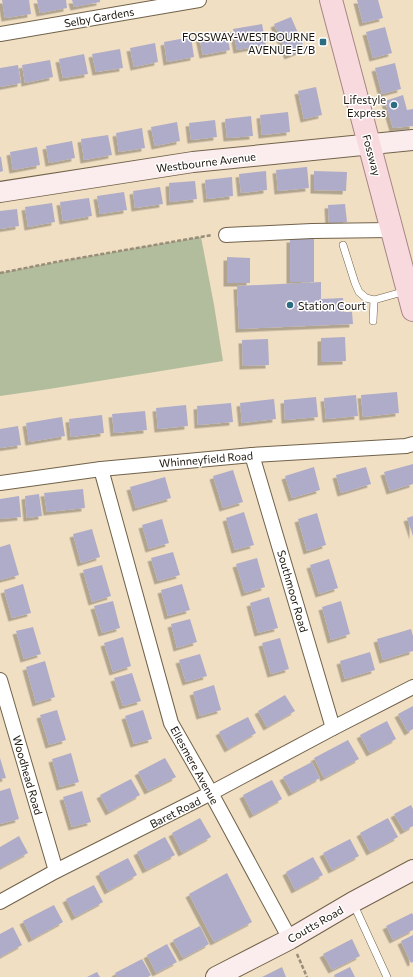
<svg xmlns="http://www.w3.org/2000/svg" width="413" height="977" viewBox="0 0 413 977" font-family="Commissioner,sans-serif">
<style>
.green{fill:#b1bd9d}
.building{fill:#aeacc9;filter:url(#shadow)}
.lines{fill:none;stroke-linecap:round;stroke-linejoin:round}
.lane-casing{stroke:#71624a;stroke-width:8}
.street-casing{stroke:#71624a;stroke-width:16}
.secondary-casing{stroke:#71624a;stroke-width:22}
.primary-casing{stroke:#a78586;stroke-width:24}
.path{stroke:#998d79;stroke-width:2.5;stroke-dasharray:4 2;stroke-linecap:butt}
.lane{stroke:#fff;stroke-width:7}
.street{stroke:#fff;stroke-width:14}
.secondary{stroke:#fbedee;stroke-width:20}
.primary{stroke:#f8dade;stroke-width:22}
.poi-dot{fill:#2c6d81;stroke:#fff;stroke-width:1.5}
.labels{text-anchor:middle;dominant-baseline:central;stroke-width:3;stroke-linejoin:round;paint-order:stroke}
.street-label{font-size:11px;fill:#1a140b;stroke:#fff}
.poi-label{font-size:11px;fill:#1a140b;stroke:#fff;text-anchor:end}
</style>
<defs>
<filter id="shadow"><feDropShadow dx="-3.5" dy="3.5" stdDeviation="0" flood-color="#0004"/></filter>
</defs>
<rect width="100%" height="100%" fill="#f0dfc3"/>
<path class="green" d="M201,237L214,305L223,361L49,389L0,396V273L62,261Z"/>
<g class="building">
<path d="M2,0H29L31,14L5,18Z"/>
<path d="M37,0H66L67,8L40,13Z"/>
<path d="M72,0H100V2L74,7Z"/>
<path d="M357,0H378L383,18L363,23Z"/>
<path d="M291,17L305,49L288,56L274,24Z"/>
<path d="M262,24L266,45L237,50L233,29Z"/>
<path d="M385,27L392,53L373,58L366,32Z"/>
<path d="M226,31L230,50L203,55L199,36Z"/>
<path d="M191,37L194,57L167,62L164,42Z"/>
<path d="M155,43L158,62L134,67L130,48Z"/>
<path d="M120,49L123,68L96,72L92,54Z"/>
<path d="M84,54L88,74L63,78L59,59Z"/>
<path d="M50,60L53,77L25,83L22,65Z"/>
<path d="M395,63L401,89L382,94L375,68Z"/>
<path d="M18,65L21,83L0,87V68Z"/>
<path d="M316,87L322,115L304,119L298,91Z"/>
<path d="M403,95L407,110L413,109V126L393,128L385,101Z"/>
<path d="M288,112L290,132L262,135L260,115Z"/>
<path d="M251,116L253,136L227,138L225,119Z"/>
<path d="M215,120L217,137L191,140L189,123Z"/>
<path d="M177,122L180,141L155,146L151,127Z"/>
<path d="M142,128L145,148L119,152L116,133Z"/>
<path d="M108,135L112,155L84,160L81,139Z"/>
<path d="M72,141L75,158L49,163L46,146Z"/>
<path d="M37,147L40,165L13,170L10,152Z"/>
<path d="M0,157H1L3,171L0,172Z"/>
<path d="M307,167L309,188L278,191L276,170Z"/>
<path d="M266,171L267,190L241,193L239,174Z"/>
<path d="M314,171L347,172L346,191L314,190Z"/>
<path d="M232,177L233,196L207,199L205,180Z"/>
<path d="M195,181L197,199L170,202L169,183Z"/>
<path d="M160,187L163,204L135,208L133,191Z"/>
<path d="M124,192L127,210L100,214L97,196Z"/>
<path d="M89,198L92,216L63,221L60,202Z"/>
<path d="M52,203L55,222L28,227L25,207Z"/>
<path d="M345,204L347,222L329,223L328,205Z"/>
<path d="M17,209L19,226L0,229V211Z"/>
<rect x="290" y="239" width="24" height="43"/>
<path d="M227,257L250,258V283H227Z"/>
<path d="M321,282V299L343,298L344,312H352L353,324L239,329L237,286Z"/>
<path d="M345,337L346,361L321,362V338Z"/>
<path d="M268,339L269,365L243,366L242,340Z"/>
<path d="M397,392L399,413L363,417L361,395Z"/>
<path d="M356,395L358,416L326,419L324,398Z"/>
<path d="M316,397L318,417L285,420L284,400Z"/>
<path d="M274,399L276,419L242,423L240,403Z"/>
<path d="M231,403L233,422L198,425L197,406Z"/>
<path d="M186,405L188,426L158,429L156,408Z"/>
<path d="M145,411L147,430L114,433L112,414Z"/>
<path d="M102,415L104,433L71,437L69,419Z"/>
<path d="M62,417L65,436L29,442L26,423Z"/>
<path d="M18,426L21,445L0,448V429Z"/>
<path d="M413,464V484L390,491L384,472Z"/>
<path d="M314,467L320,490L292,498L285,476Z"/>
<path d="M366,467L371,484L341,493L336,475Z"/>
<path d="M233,470L243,502L223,508L213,476Z"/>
<path d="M165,477L171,498L136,508L130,487Z"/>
<path d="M83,489L85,508L47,512L44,493Z"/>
<path d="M39,494L42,516L27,518L25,496Z"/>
<path d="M19,496L21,517L0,519V499Z"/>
<path d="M244,512L254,545L235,550L226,518Z"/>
<path d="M317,513L326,545L307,551L298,519Z"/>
<path d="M413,516V536L407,518Z"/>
<path d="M162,519L169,543L149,549L142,525Z"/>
<path d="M92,529L100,557L81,563L73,534Z"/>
<path d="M10,544L19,575L0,580V547Z"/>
<path d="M173,552L180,575L158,581L151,558Z"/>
<path d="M257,558L265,587L245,593L236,564Z"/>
<path d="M329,559L338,588L319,594L310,565Z"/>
<path d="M102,565L111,596L92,602L83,570Z"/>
<path d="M23,584L31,613L12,618L4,590Z"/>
<path d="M182,584L190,610L168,616L161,590Z"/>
<path d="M269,597L278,628L258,633L250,603Z"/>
<path d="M113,601L120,628L102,633L94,606Z"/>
<path d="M341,601L350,634L331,640L322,607Z"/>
<path d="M190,619L197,642L177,648L171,624Z"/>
<path d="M33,627L41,654L24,659L16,631Z"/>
<path d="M411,629L413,636V651L383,660L377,639Z"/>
<path d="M123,637L131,666L113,672L104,643Z"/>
<path d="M280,638L289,669L271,674L262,643Z"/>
<path d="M370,652L375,670L345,679L340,661Z"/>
<path d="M200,654L207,676L186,682L179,660Z"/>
<path d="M45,661L55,697L36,703L26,667Z"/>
<path d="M132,673L141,701L123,706L114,678Z"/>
<path d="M214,685L221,710L200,716L193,692Z"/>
<path d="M285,695L295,711L267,727L258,711Z"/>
<path d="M413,706V729L408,732L398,714Z"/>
<path d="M57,710L66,740L49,745L40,715Z"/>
<path d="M143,710L152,739L134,744L125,716Z"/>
<path d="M248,717L256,733L228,749L219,732Z"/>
<path d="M387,721L396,739L370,753L360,735Z"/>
<path d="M348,740L359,759L324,778L314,758Z"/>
<path d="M71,753L79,782L60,787L52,759Z"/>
<path d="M0,758L6,778L0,779Z"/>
<path d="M165,758L176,777L148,791L138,772Z"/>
<path d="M312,762L320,778L292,793L283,777Z"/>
<path d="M131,779L140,795L109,812L100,795Z"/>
<path d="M272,780L282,799L253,815L243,795Z"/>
<path d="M10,788L19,819L0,824V791Z"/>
<path d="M82,791L91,822L72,827L63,797Z"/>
<path d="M411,805L413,809V826L404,831L394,814Z"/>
<path d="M200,818L211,837L182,853L172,833Z"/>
<path d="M388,818L398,837L370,852L360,833Z"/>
<path d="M19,836L28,853L0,868V847Z"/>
<path d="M165,837L175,855L146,870L137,852Z"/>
<path d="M350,839L359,856L332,870L323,853Z"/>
<path d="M313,857L323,875L295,890L286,872Z"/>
<path d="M128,858L137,875L108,891L99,873Z"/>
<path d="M227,873L252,922L214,942L189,894Z"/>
<path d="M94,885L103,902L75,917L66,899Z"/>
<path d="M54,905L63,922L32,939L23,921Z"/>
<path d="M412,913L413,915V930L393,940L386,926Z"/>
<path d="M200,926L209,944L183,958L173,940Z"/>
<path d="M13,927L22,945L0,957V934Z"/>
<path d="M413,935V962L411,963L401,941Z"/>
<path d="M352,939L360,956L332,970L323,954Z"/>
<path d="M167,944L177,962L156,973L147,955Z"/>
<path d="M142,959L151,975L148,977H117L115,973Z"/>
<path d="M282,967L286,977H262Z"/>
<path d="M350,967L355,977H335L334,975Z"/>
<path d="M97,972L100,977H87Z"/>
</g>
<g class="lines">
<g class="lane-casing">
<g id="lane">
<path d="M343,245L355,283L359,292L366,298L374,300L406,291"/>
<path d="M373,321L374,300"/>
<path d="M353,903L387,977"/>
</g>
</g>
<g class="street-casing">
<g id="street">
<path d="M0,34L199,0"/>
<path d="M226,235L312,231L392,230"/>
<path d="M252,455L333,728"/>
<path d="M101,469L171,723L211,793L290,939"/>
<path d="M0,483L101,469L252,455L406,446L413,444"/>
<path d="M0,680L56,871"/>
<path d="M0,902L56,871L211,793L333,728L413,687"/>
</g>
</g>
<g class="secondary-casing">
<g id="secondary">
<path d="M0,192L193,162L413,140"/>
<path d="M216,977L290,939L353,902L413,870"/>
</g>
</g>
<g class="primary-casing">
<path id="primary" d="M331,0L413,310"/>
</g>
<g class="path">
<path d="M0,273L56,262L212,235"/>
<path d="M297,954L307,977"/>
</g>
<use href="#lane" class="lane"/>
<use href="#street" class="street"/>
<use href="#secondary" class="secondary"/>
<use href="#primary" class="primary"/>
</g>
<g class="poi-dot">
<rect x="319" y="38" width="8" height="8" rx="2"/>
<circle cx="394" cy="105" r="4"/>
<circle cx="290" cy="305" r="4"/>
</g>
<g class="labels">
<g class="street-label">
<text transform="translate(99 17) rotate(-10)">Selby Gardens</text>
<text transform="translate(372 155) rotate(75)">Fossway</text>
<text transform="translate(206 162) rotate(-7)">Westbourne Avenue</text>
<text transform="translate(206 459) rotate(-5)">Whinneyfield Road</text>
<text transform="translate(293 591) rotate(74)">Southmoor Road</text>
<text transform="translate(195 765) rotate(61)">Ellesmere Avenue</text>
<text transform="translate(28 775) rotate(74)">Woodhead Road</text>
<text transform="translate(175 812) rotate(-27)">Baret Road</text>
<text transform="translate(315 924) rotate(-30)">Coutts Road</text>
</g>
<g class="poi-label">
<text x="315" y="36">FOSSWAY-WESTBOURNE<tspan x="315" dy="13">AVENUE-E/B</tspan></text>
<text x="386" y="99">Lifestyle<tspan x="386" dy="13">Express</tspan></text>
<text x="298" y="305" text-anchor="start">Station Court</text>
</g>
</g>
</svg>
